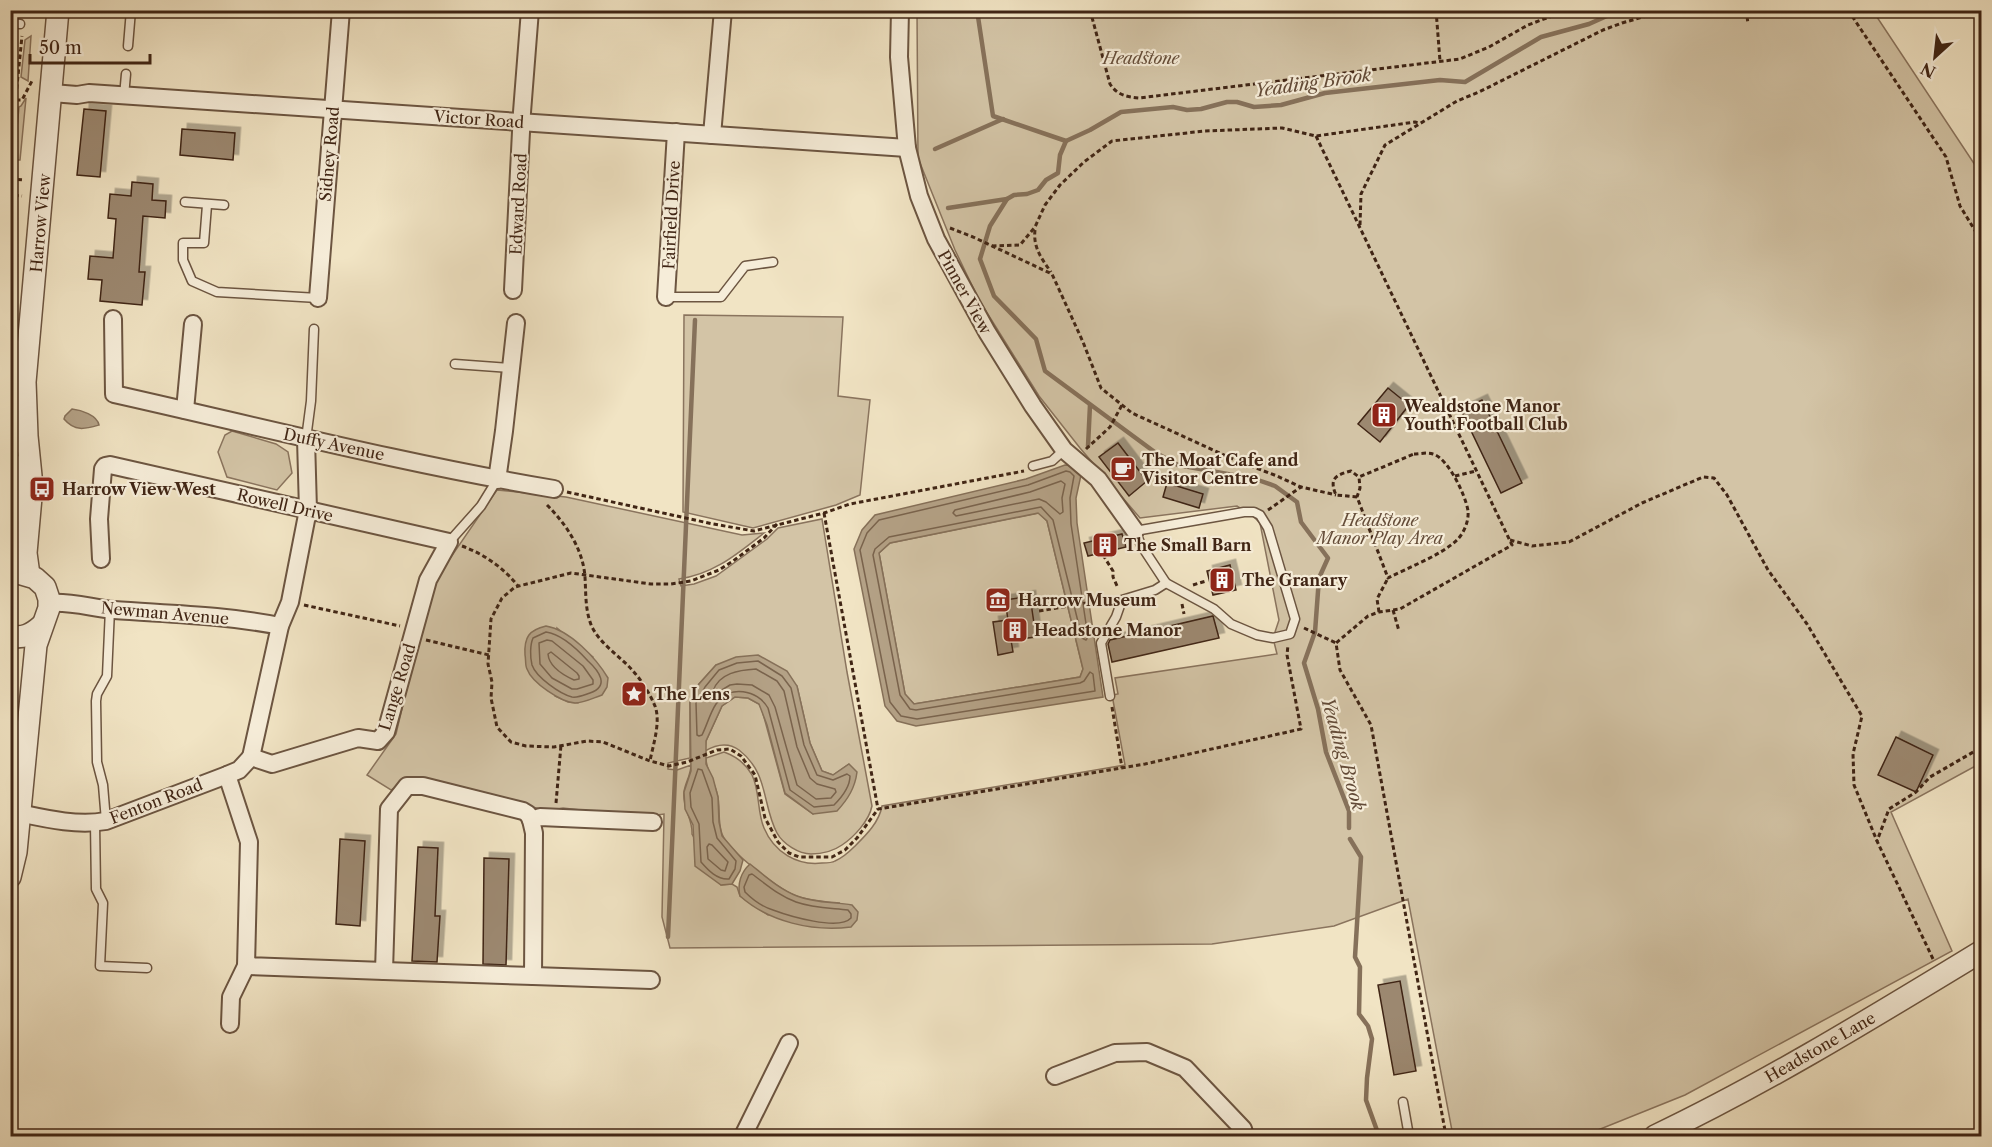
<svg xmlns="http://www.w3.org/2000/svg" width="1992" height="1147" viewBox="0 0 1992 1147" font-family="'Libre Caslon Text',serif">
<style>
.green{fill:#d3c4a6;stroke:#8a745e;stroke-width:1.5;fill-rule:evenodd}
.water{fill:#b5a388;stroke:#86715a;stroke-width:1.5;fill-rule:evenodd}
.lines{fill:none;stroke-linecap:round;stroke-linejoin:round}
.shore{stroke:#7a644e;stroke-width:1.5}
.stream{stroke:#86715a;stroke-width:4.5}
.building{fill:#9c8870;stroke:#402515;stroke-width:1.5;filter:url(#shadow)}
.service-casing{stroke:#6c5541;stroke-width:11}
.pedestrian-casing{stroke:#6c5541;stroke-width:15}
.minor-casing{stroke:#6c5541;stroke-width:20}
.tertiary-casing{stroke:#6c5541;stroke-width:24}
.path{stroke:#402515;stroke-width:3;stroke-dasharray:4.5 3;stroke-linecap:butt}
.service{stroke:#f6edd9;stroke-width:8}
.pedestrian{stroke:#f6edd9;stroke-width:12}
.minor{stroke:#f6edd9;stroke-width:16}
.tertiary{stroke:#f6edd9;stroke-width:21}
.labels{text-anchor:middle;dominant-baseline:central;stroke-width:4.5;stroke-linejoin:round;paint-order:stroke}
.park-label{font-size:16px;font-style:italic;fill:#654d39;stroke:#f6edd9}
.street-label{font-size:16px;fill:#402515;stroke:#f6edd9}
.poi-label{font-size:16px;font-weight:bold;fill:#402515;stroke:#f6edd9;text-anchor:start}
.water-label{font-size:18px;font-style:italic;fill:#634b38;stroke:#f6edd9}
</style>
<defs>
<filter id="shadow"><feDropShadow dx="5.5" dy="-5.5" stdDeviation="0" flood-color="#0004"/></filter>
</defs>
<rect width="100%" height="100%" fill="#f1e4c4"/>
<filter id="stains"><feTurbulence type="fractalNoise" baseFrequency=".00333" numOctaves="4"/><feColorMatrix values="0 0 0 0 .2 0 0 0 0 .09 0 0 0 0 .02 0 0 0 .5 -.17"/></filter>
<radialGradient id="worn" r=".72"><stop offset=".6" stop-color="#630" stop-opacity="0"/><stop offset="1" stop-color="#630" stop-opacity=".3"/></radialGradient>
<g class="green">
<path d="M917,11H1873L1981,174V763L1891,812L1952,951L1685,1095L1583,1136H1453L1408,899L1334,926L1212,944L670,948L662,917L664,814L641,817L563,808L548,811L417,778L391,790L367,775L396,734L431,586L497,490L566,497L742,535L764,533C737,554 714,574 679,579L681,586L694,584L716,576L767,539L778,528L822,519L847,672L872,806C869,821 854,837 842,845C832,852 823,854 811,854C799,854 783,844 777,833C762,805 769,773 739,750C728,742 717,744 705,751L706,741L722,706L735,697L748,698L759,704L762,710L785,794L813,814L849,764L833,775L822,771L810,743L797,686L716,665L699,684L690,702V758L668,763V769L677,770L691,765C691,775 685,783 684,792C682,808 693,819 692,834L721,885L732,884L737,887L740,896L768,915L840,903C826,902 813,901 799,897C781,891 729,852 722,834C717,821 721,806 717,793C714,782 706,770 706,758L724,752C735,756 746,764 752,775C760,791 757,812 764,828C774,852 797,866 822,863C827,863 832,863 835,861C842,858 849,852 854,847C865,836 879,823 882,806L1125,765L1112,695L1118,694L1115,678L1277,654L1273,638L1279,620L1260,523L1254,517L1237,506L1140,518L1080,448L1039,396L979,300L955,250L918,158ZM557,628L593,657L578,703L568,702L555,696Z"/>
<path d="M31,36L28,81L21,77L25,40Z"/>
<path d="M26,98L20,160H14L19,107L21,106Z"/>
<path d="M11,198L17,199L11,293L10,204Z"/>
<path d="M684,315L843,317L838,396L870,400L860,495L836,505L753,528L683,512Z"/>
<path d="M232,431L276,444L288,452L292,473L277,490L227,477L218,452L225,435Z"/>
<path d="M1039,513L1047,521L1083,669L1080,677L914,704L905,694L879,553L890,543Z"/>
</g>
<g class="water">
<path d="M72,409C81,410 97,415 99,425C85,429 75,432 64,419L65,416Z"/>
<path d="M1065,465C1073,465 1077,468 1081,475L1076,498L1077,523L1103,697L916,726L897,721L885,706L854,549L862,530L875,515L1026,479ZM1038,513L1047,521L1083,669L1080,677L914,704L905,694L879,553L890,543Z"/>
<path d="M546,626C570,630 596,658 608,678L607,687L602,695C593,698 584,703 575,703C561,702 532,683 527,669C525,666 526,659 525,655C524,637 529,630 546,626Z"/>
<path d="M758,655L787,671L797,686L810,743L822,771L833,775L849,764L857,772C855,788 848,799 837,811L813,814L785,793L767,725L759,704L748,698L735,697L722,706L706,741V764L713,778L718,797L719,822L722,836L743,860L740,871L732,884L721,885L695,866L693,825L685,809L684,792L691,771L690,702L699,684L716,665L736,657Z"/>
<path d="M750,864C765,876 779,889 797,896C814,903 834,902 852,905L858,912L857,920L851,927C813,932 769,922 740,896C737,884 741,872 750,864Z"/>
</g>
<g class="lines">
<g class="shore">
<path d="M1066,471L1070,472L1074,476L1070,498L1071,524L1088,637L1086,640L1082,638L1053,520L1041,507L889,537L875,549L873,555L900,695L910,709L916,710L1080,683L1084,681L1090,672L1093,674L1095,691L917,719L901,716L890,702L860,550L867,533L879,520L1028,485Z"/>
<path d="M1061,481L1065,484L1062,498L1063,512L1060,514L1046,502L1039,499L956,516L953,513L955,510L1030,492Z"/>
<path d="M546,632C561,634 578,650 588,661C599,671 610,686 590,693C584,695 578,698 572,697C560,694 536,677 532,665C530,657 530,645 533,638Z"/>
<path d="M547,640L552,641L583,666L593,680V684L577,689H572L552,678L540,664L539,643Z"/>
<path d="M551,652L577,673L579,676V679L574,680C563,675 549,667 548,654Z"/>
<path d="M758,661L782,676L791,688L804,745L817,775L833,780L847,774L850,776C850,787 842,797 834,805L814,807L790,790L768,708C758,690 729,684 716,704C710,713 707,725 702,735L699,736L697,735L696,703L705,687L719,670L737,663Z"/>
<path d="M756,669L777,681L784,691L797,747L810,778L817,784L835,789L836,792L831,798L816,799L797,785L775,707L769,695L752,685L737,684L730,685L717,693L713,691C719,673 739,670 756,669Z"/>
<path d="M698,769L702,770L712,798L713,822L717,838L736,861L735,869L729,879C717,880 708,870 701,862L699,824L691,807L690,793Z"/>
<path d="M709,844L712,845L728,862L725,871L721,870L708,859L707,847Z"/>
<path d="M752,874C766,884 779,896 796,902C813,908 831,908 848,910L851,914V918C839,931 789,916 773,910C763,907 752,899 745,892L744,887L749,875Z"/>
</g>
<g class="stream">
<path d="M977,10L993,116L1066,141"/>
<path d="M935,149L1003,119"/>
<path d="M948,208L1007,199"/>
<path d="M1088,446L1090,405"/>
<path d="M1349,828V811L1326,752L1318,709L1304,663L1315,632L1319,578L1328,558L1301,522L1297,502L1275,486L1255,479L1178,465L1156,453L1045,371L1036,339L994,296L980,259L990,226L1007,199L1014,195L1027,194L1038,190L1046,180L1058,173L1060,155L1066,141L1090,130L1121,112L1173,107L1187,110L1201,109L1227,102H1237L1254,107L1281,105L1325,93L1440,80L1465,82L1541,37L1589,24L1609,15L1615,10"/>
<path d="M1350,839L1361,857L1355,957L1360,967L1359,1014L1368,1026L1372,1039L1367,1078L1366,1100L1379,1136"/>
<path d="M668,937L695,320"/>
</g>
</g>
<g class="building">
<path d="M84,109L106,111L100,177L77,175Z"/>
<path d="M182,129L235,133L233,160L180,155Z"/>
<path d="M132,182L153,184L152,200L166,201L165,218L143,216L139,272H145L142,305L100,301L102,280L88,279L90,256L113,258L116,219L108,218L110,194L131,196Z"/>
<path d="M1388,388L1409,405L1380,442L1358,424Z"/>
<path d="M1482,400L1522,483L1501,493L1461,410Z"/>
<path d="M1118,443L1147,481L1129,496L1099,457Z"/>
<path d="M1167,483L1203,494L1199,508L1163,497Z"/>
<path d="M1122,534L1126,547L1088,556L1084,543Z"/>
<path d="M1230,565L1236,590L1213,595L1207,571Z"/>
<path d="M1030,596L1036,637L1011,640L1013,652L998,655L993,622L1008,620L1005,600Z"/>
<path d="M1213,616L1219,638L1112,662L1108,644L1110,640Z"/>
<path d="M1896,737L1933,755L1916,792L1878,775Z"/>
<path d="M340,839L365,841L360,926L336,924Z"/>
<path d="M418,847L438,848L435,916H440L437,962L412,961Z"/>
<path d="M484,858L509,859L506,965L483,964Z"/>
<path d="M1400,981L1416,1071L1394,1075L1378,985Z"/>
</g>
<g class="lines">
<g class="service-casing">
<g id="service">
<path d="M10,23L20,24"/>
<path d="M128,46L131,10"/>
<path d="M124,96L126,74"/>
<path d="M185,202L224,205"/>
<path d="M207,205L204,243H183V260L192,281L217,292L318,298"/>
<path d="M666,297H721L745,266L773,262"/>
<path d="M455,364L511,368"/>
<path d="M306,439L311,401L314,329"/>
<path d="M1033,466L1052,461L1064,450"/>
<path d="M1244,512H1254L1260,515L1268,528L1295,619L1290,634L1273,638L1257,635L1231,624L1214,609L1166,583L1141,545L1135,531Z"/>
<path d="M449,542L481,506L497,480"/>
<path d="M1110,696L1101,643L1116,617L1122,600L1155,590L1166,583"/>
<path d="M106,821L103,785L97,762L96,701L97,694L107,676L110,609"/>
<path d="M95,823L96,889L103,903L100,966L147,968"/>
<path d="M1403,1102L1409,1136"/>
</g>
</g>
<g class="pedestrian-casing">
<path id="pedestrian" d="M10,428L27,430"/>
</g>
<g class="minor-casing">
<g id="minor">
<path d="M900,10L899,57L907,148L919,196L936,239L987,332L1033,406L1064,450L1098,479L1135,531"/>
<path d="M52,93L77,95L89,93L907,148"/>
<path d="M712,135L723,10"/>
<path d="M513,290L522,112L530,10"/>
<path d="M666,297L676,132"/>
<path d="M318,298L341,10"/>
<path d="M113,319L114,394C261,427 406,464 554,489"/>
<path d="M185,410L193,324"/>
<path d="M497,480L504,431L516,323"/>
<path d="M101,559L99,519L103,469L105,466L110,465L449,542L428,580L386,732L378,741L358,738L272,764L251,757"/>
<path d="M49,603C71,601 92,608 114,610C169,614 225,615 280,626"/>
<path d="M251,757L280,626L290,602L308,510L306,439"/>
<path d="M227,775L249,842L246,966L384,971L389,809L407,786H423L523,811L528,814L531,820L540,817L653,822"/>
<path d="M19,813C47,819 77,826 106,821L227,775L239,770L251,757"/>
<path d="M384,971L533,976L534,833L531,820"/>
<path d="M533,976L651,980"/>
<path d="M230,1024L231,997L246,966"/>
<path d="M1055,1076L1115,1053L1147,1052L1185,1068L1243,1129L1245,1136"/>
<path d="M743,1136L789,1043"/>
</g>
</g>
<g class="tertiary-casing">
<g id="tertiary">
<path d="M10,518L22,466"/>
<path d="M10,573H18L35,578L45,587L49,599V608L36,645L16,852L10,877"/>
<path d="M29,575L26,553L32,486L27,436L25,382L58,10"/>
<path d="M10,636C23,639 32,634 41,626"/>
<path d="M1655,1136C1768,1082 1875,1016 1982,951"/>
</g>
</g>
<g class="path">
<path d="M1090,10L1110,84C1117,95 1127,97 1139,98L1460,59L1489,47L1528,25L1568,10"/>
<path d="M1436,10L1440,61"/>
<path d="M1744,10L1747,16L1748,24"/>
<path d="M1848,10L1946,157L1960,206L1982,242"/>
<path d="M16,100H22L33,79"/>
<path d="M1316,136L1512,545L1400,609L1379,612L1368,616L1336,643L1340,670L1371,725L1446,1136"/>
<path d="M10,156L22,36"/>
<path d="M10,164L16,165L13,195L22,196"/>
<path d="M10,179L24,180"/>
<path d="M1360,225L1361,194L1385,145L1457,101L1479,92L1603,30L1622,23L1667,10"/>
<path d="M950,228L973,237L1052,274L1083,342L1101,388L1132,413L1235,460L1277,476L1301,487"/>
<path d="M1035,230C1033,247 1041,258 1051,272"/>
<path d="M992,246L1020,245L1035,227L1045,205L1060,185L1084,162L1112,141L1205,131L1282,128L1316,136L1415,122L1419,123"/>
<path d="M1086,449L1110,427L1122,405"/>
<path d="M1414,454C1420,454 1427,452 1433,454C1448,458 1466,496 1468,511C1469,521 1464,533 1457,540C1440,556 1409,567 1388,578L1357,497L1360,488L1359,477Z"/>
<path d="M1455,476L1476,471"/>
<path d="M567,492L713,524L754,531L824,513L850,504L1024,471"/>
<path d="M1357,497L1336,495C1329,479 1335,475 1351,471L1359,477"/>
<path d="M547,505C566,524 583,549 585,577C586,594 585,611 592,627C601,645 620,656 633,671C642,681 650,694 655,706C661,722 653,745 650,761"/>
<path d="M1268,510L1301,487L1336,495"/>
<path d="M824,513L878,809L1145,764L1301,729L1287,655L1288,645"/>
<path d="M777,524L764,538L733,561L719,570L691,581L671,584H651L571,573L515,587L502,598L491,619L488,664L492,682L491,698L497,727L511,742L526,746L554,747L587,741L603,742L650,761L669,766L687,762L717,750L730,749L741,756L755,775L765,818L778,842L789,853L799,857H832L845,850L857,838L878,809"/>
<path d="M1510,540L1532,546L1569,542L1642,503L1703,477L1714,478L1727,495L1768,570L1807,624L1862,716L1853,754L1854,785L1877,841"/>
<path d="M462,546C484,554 504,568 518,586"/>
<path d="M1103,555L1113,571V577L1118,588"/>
<path d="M1193,585L1206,581"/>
<path d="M1182,604L1184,614"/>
<path d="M304,605L400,626"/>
<path d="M1393,610L1399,631"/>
<path d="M1039,611L1110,599"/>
<path d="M1379,612L1377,599L1388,578"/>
<path d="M1304,628L1336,643"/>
<path d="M426,640L489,655"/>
<path d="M1112,707L1122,768"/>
<path d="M556,803L561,745"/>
<path d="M1933,959L1877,841L1889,809L1916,792L1930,777L1982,747"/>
</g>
<use href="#service" class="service"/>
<use href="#pedestrian" class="pedestrian"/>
<use href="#minor" class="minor"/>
<use href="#tertiary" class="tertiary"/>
</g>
<defs>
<g id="building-square" transform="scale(1.35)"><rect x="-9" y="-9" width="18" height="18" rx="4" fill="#8f2418" stroke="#f6edd9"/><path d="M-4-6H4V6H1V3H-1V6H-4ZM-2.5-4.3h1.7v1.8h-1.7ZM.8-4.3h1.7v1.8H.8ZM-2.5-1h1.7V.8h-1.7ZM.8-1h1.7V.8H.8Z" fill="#fff"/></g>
<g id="cafe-square" transform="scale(1.35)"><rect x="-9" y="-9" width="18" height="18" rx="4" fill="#8f2418" stroke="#f6edd9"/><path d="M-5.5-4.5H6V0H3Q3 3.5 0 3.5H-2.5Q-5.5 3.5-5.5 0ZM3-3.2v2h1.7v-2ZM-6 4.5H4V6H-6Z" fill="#fff"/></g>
<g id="bus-square" transform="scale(1.35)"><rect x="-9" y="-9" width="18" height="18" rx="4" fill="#8f2418" stroke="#f6edd9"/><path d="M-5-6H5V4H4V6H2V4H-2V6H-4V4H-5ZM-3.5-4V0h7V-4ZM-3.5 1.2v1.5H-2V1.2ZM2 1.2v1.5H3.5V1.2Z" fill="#fff"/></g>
<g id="museum-square" transform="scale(1.35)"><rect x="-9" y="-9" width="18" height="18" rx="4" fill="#8f2418" stroke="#f6edd9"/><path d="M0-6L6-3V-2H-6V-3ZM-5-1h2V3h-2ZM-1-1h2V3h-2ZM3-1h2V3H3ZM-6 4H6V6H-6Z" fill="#fff"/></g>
<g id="sight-square" transform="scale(1.35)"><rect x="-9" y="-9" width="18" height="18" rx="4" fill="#8f2418" stroke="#f6edd9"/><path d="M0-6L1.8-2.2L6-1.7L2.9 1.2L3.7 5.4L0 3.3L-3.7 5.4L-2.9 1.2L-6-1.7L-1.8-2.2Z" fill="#fff"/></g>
</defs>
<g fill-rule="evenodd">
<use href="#building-square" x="1384" y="415"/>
<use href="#cafe-square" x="1123" y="469"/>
<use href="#bus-square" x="42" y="489"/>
<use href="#building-square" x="1105" y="545"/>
<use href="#building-square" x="1222" y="580"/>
<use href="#museum-square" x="998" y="600"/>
<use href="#building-square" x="1015" y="630"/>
<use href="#sight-square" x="634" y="694"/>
</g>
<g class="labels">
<g class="park-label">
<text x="1141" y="58">Headstone</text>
<text x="1380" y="520">Headstone<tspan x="1380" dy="18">Manor Play Area</tspan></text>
</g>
<g class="street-label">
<text transform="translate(479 119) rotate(4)">Victor Road</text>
<text transform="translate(329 154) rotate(-85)">Sidney Road</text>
<text transform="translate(518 204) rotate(-87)">Edward Road</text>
<text transform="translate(671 215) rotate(-87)">Fairfield Drive</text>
<text transform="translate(40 223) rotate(-85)">Harrow View</text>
<text transform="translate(965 292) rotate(61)">Pinner View</text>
<text transform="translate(334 444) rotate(12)">Duffy Avenue</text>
<text transform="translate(285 505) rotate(13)">Rowell Drive</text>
<text transform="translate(165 613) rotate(5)">Newman Avenue</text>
<text transform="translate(397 687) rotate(-73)">Lange Road</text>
<text transform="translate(156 801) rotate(-21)">Fenton Road</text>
<text transform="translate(1820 1047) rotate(-30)">Headstone Lane</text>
</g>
<g class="poi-label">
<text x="1404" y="406">Wealdstone Manor<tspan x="1404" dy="18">Youth Football Club</tspan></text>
<text x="1142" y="460">The Moat Cafe and<tspan x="1142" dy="18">Visitor Centre</tspan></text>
<text x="62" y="489">Harrow View West</text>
<text x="1124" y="545">The Small Barn</text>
<text x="1242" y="580">The Granary</text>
<text x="1018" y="600">Harrow Museum</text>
<text x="1034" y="630">Headstone Manor</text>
<text x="654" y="694">The Lens</text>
</g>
<g class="water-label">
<text transform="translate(1313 83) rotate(-8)">Yeading Brook</text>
<text transform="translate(1343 754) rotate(74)">Yeading Brook</text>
</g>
</g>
<rect width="1992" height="1147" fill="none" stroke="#f1e4c4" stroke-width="36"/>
<rect x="12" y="12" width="1968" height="1123" fill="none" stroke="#402515" stroke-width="3"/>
<rect x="18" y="18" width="1956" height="1111" fill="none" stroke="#402515" stroke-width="1.5"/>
<g transform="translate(1935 57) rotate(207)" stroke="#f6edd9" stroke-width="4.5" paint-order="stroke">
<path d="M0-4.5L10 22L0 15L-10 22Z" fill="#402515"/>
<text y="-9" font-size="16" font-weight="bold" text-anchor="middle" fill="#402515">N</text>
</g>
<path d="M30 54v9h120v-9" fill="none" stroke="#402515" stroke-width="3"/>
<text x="39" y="54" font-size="18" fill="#402515" stroke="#f6edd9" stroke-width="4.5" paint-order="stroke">50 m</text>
<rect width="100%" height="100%" filter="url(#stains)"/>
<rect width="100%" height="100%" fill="url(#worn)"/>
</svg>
